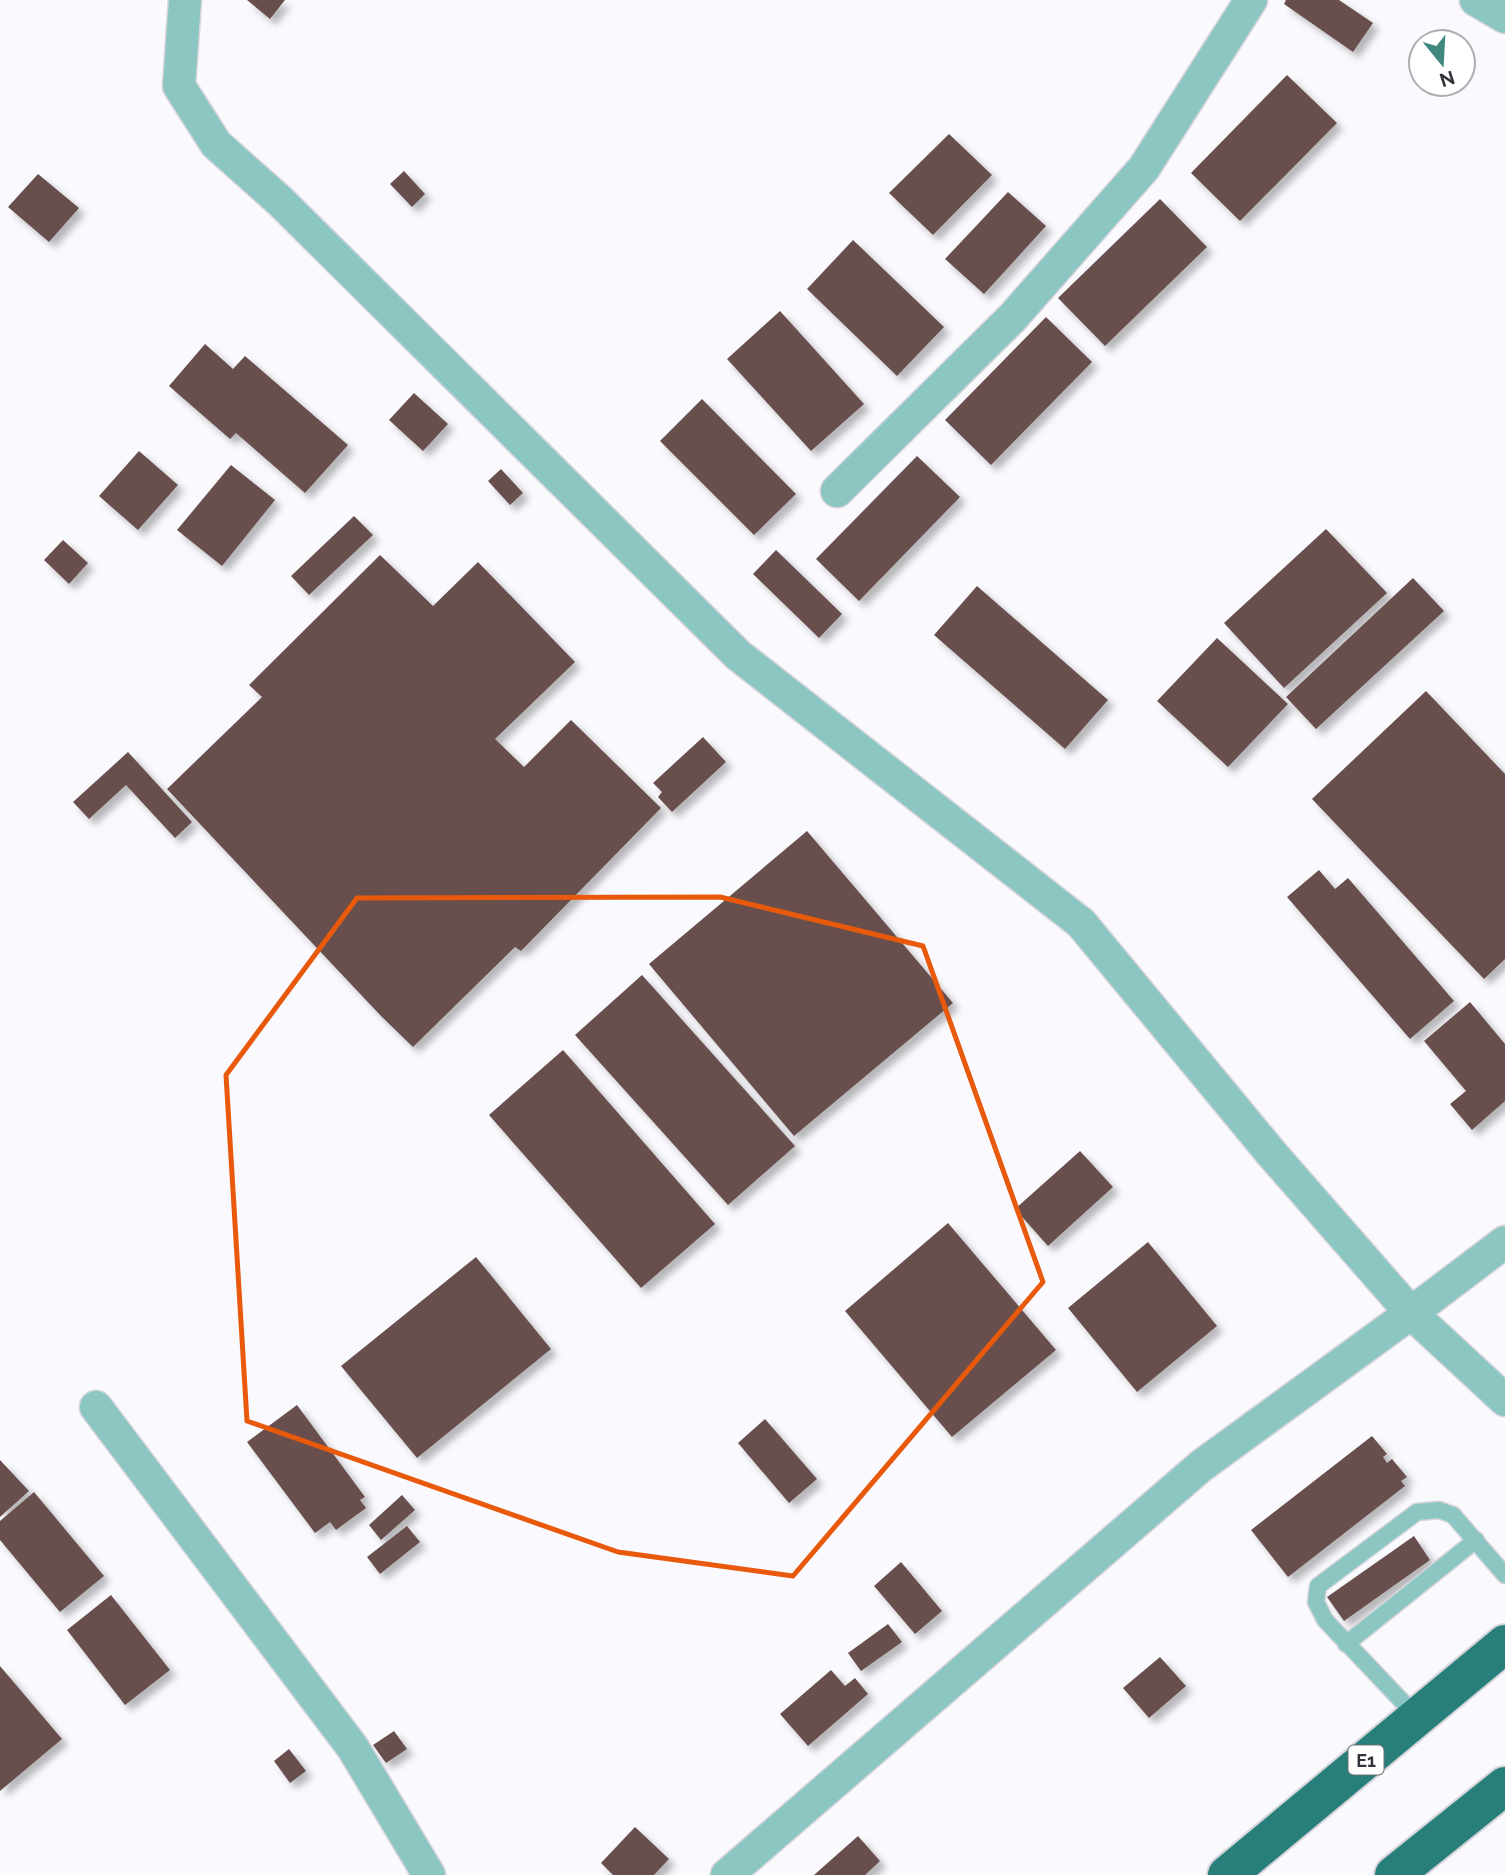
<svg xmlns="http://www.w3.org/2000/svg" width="1505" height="1875" viewBox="0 0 1505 1875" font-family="Raleway,sans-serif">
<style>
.building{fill:#68504d;filter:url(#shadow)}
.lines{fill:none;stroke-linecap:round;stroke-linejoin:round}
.service-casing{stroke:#d6d5db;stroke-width:19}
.minor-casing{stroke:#d6d5db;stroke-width:35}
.motorway-casing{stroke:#d6d5db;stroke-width:42}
.service{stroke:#8cc6c2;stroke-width:16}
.minor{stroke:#8cc6c2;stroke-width:32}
.motorway{stroke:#287f7a;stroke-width:38}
.marked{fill:none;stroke:#e8590c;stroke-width:5;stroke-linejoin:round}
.labels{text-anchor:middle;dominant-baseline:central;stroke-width:7;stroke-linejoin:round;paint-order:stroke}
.shield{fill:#fff;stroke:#717076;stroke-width:2}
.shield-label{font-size:18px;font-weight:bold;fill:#34323b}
</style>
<defs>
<filter id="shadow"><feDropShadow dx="6" dy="6" stdDeviation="3.5" flood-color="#0004"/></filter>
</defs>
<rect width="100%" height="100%" fill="#f9f9fe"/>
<g class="building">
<path d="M247,0H285L270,19Z"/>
<path d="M1286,0H1339L1373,23L1353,52L1284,4Z"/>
<path d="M1287,75L1337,123L1240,221L1191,173Z"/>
<path d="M949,134L992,175L933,235L889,193Z"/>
<path d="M404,171L425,194L412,207L390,184Z"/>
<path d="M38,174L79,208L49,242L8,207Z"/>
<path d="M1008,192L1046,226L984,294L945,259Z"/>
<path d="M1160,199L1207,247L1105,346L1058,298Z"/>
<path d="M853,240L944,327L897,376L807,289Z"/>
<path d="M780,311L864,404L811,451L727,359Z"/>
<path d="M1046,317L1092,362L991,465L945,420Z"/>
<path d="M205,344L233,369L245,356L348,445L305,493L236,433L230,439L169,386Z"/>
<path d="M414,393L448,424L423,451L389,420Z"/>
<path d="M702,399L796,494L754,535L660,441Z"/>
<path d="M139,451L178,485L138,530L99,496Z"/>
<path d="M917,456L960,497L859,601L816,559Z"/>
<path d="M231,465L275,500L222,566L177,530Z"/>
<path d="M501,469L523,493L510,505L488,481Z"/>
<path d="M354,516L373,535L309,595L291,576Z"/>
<path d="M1326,529L1387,593L1284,688L1224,623Z"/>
<path d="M63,540L88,563L69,584L44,560Z"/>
<path d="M776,550L842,614L819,638L753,574Z"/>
<path d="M380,555L433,606L478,562L575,662L495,739L524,767L571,720L661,808L521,951L515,947L413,1047L381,1016L167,789L262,697L249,685Z"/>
<path d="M1413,578L1444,611L1316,729L1286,697Z"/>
<path d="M977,586L1108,700L1065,749L934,635Z"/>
<path d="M1217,638L1288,704L1228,767L1157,701Z"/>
<path d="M1426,691L1505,774V959L1484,979L1312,799Z"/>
<path d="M703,737L726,762L672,812L658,797L662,792L653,783Z"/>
<path d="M128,752L192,822L175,838L126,785L89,819L73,802Z"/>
<path d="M807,831L953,1003L794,1136L649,964Z"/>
<path d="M1319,870L1335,889L1348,878L1454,1001L1410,1039L1287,897Z"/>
<path d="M642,975L795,1146L728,1205L575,1035Z"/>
<path d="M1470,1002L1505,1044V1101L1472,1130L1450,1104L1466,1091L1424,1041Z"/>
<path d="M563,1050L715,1224L641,1288L489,1115Z"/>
<path d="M1080,1151L1113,1187L1048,1246L1015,1209Z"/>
<path d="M948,1223L1056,1350L952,1437L845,1311Z"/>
<path d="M1148,1242L1217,1326L1137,1392L1068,1308Z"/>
<path d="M476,1257L551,1349L417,1458L341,1366Z"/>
<path d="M297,1405L365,1497L360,1500L366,1508L336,1530L330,1522L315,1533L247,1442Z"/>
<path d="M765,1419L817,1479L789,1503L738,1443Z"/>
<path d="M1372,1436L1387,1454L1383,1457L1387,1463L1392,1459L1407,1477L1401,1481L1405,1486L1288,1577L1251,1530Z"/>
<path d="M0,1460L29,1491L0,1517Z"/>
<path d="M34,1492L104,1576L60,1612L0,1540V1521Z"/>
<path d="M402,1495L415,1510L381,1540L369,1525Z"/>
<path d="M407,1526L420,1542L380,1574L367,1557Z"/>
<path d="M1414,1536L1430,1560L1344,1621L1327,1597Z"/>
<path d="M901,1562L942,1611L915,1634L874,1586Z"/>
<path d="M111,1595L170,1670L125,1705L67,1630Z"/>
<path d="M888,1624L902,1642L861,1671L848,1653Z"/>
<path d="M1160,1657L1186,1686L1149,1718L1123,1688Z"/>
<path d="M0,1666L62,1739L0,1791Z"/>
<path d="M831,1670L845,1686L855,1678L868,1694L808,1746L780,1714Z"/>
<path d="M394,1731L407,1749L386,1763L373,1745Z"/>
<path d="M289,1749L306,1771L290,1783L274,1761Z"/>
<path d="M635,1827L669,1859L654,1875H613L601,1863Z"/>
<path d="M858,1836L880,1861L865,1875H814Z"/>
</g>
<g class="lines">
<g class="service-casing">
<g id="service">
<path d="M1346,1644L1476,1540"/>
<path d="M1417,1717L1325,1620L1316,1602L1318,1586L1417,1512L1439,1510L1453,1515L1505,1575"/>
</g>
</g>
<g class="minor-casing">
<g id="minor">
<path d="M185,0L179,86L216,144L280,201L738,655L1081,923L1272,1154L1411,1313L1505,1400"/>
<path d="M1476,0L1505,17"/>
<path d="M837,491L1013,317L1144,168L1251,0"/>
<path d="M96,1407L353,1748L429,1875"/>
<path d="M727,1875L1201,1466L1411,1313L1505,1242"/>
</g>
</g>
<g class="motorway-casing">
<g id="motorway">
<path d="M1227,1875L1505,1644"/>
<path d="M1394,1875L1505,1786"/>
</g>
</g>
<use href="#service" class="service"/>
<use href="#minor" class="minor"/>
<use href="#motorway" class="motorway"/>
</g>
<path class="marked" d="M720,897L923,946L1043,1282L793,1576L618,1552L247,1421L226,1075L357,898Z"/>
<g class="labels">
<rect class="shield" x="1348.5" y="1745.5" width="35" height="29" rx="5"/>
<g class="shield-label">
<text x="1366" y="1760">E1</text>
</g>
</g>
<g transform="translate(1442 63) rotate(162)"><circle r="33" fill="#ffffff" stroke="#aeadb1" stroke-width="2"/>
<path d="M0-5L12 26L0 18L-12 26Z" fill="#408780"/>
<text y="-10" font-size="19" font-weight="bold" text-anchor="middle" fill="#34323b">N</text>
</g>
</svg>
